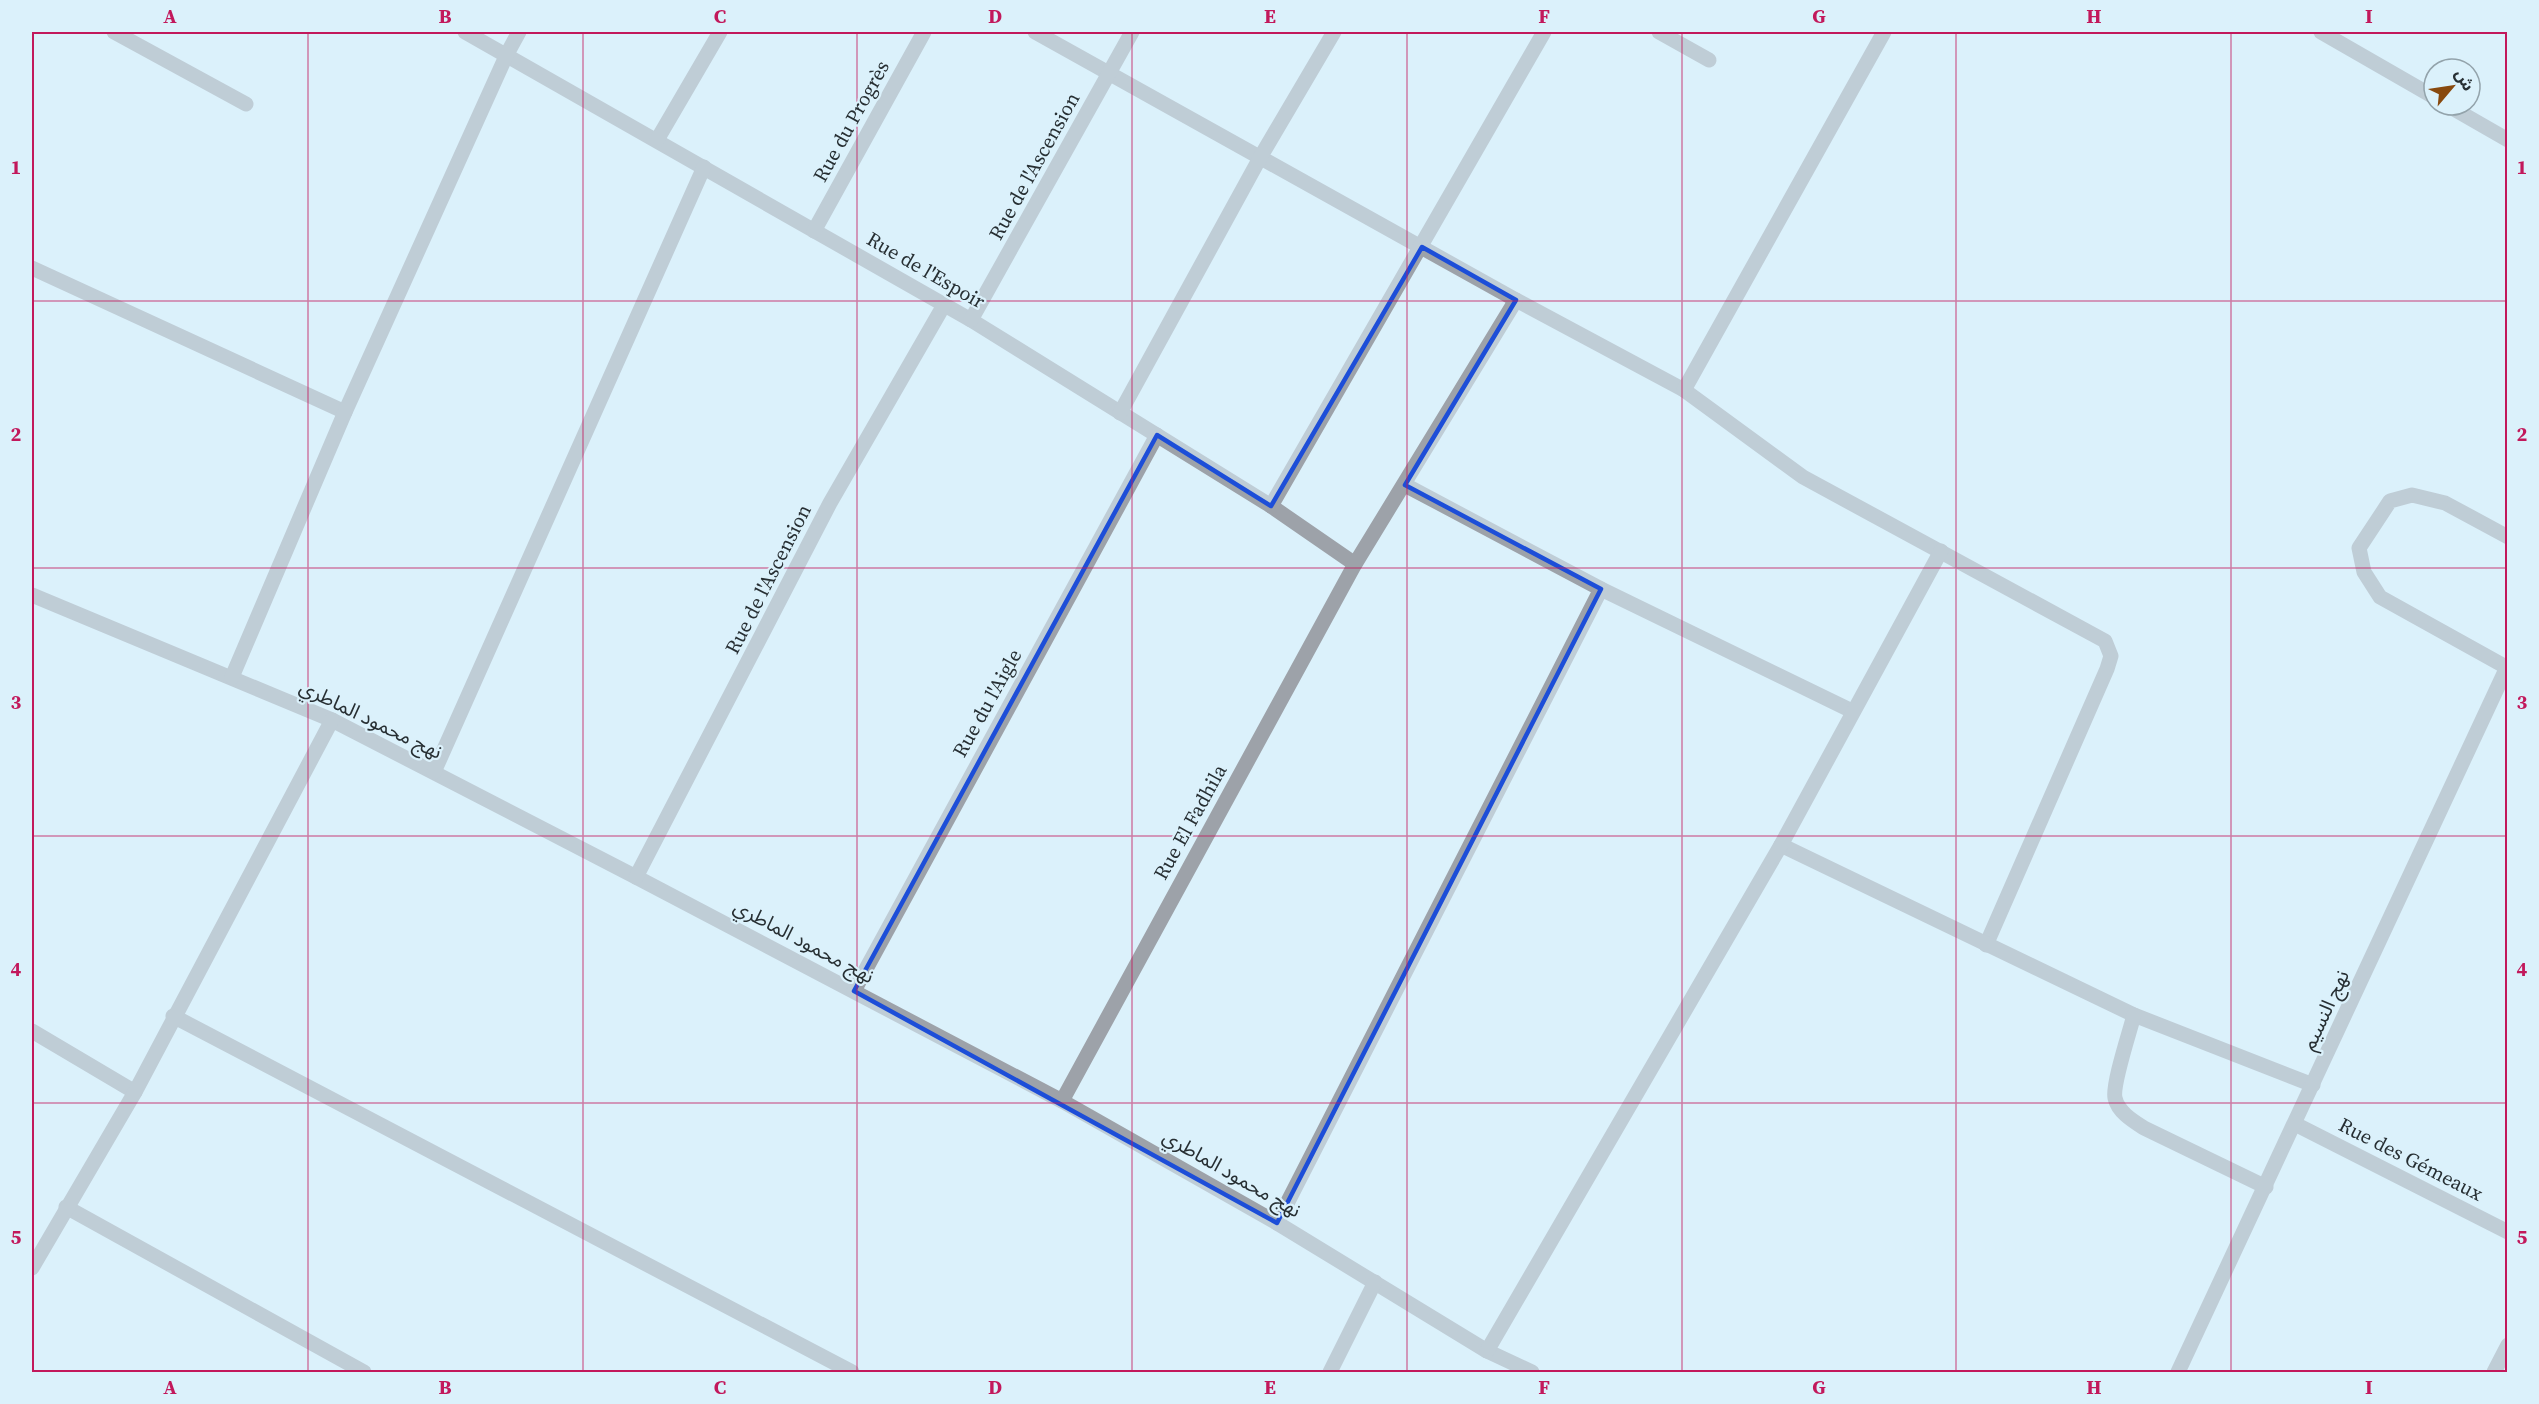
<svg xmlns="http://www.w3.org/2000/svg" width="2539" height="1404" viewBox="0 0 2539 1404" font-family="'Source Serif 4','Noto Sans Arabic',serif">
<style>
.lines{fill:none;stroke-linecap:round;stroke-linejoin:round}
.minor{stroke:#9da2a9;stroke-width:15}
.tertiary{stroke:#9da2a9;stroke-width:15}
.marked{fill:none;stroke:#1d4ed8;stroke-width:4.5;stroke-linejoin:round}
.grid{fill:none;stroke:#c2185b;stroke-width:1.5;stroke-opacity:0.55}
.labels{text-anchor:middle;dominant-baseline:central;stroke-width:4.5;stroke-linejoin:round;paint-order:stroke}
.street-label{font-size:20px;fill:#272f33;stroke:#dbf1fb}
.neatline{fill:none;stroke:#c2185b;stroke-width:2}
.grid-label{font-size:20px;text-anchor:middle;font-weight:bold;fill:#c2185b}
</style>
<rect width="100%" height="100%" fill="#dbf1fb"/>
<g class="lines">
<g class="minor">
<path d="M114,32L246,104"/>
<path d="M465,32L971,320L1271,506L1355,564"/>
<path d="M1035,32L1516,300L1684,390L1803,477L2105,641L2111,656L2107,669L1986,945"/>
<path d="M1659,32L1709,60"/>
<path d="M2321,32L2434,97"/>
<path d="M2447,105L2508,140"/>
<path d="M657,140L720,32"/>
<path d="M814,231L924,32"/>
<path d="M32,268L345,412"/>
<path d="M971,320L1132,32"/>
<path d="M1684,390L1884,32"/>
<path d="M1120,413L1261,156L1334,32"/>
<path d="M1405,485L1601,589L1852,711"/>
<path d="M1271,506L1544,32"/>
<path d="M32,595L332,720L636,877L1062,1101L1277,1223L1487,1351L1532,1372"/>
<path d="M2506,667L2380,597L2364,572L2359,548L2390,501L2412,495L2445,503L2508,537"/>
<path d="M232,677L345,412L507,54L519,32"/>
<path d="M434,772L704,167"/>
<path d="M1781,845L2134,1015L2313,1085"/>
<path d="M636,877L830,503L944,305"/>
<path d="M854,991L1157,435"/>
<path d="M2134,1015C2130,1031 2112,1085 2115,1098C2118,1112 2133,1121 2144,1128L2266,1187"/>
<path d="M173,1016L852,1372"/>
<path d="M32,1031L135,1092"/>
<path d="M1062,1101L1355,564L1516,300"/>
<path d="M2295,1124L2508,1232"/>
<path d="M66,1207L364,1372"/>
<path d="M1277,1223L1601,589"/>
<path d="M32,1268L135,1092L332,720"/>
<path d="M1487,1351L1781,845L1941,551"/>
<path d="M1330,1372L1375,1282"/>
<path d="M2178,1372L2508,665"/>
</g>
<path class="tertiary" d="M2494,1372L2508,1345"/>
</g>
<path d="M0 0H2539V1404H0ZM1422,247L1516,300L1405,485L1601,589L1277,1223L854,991L1157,435L1271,506Z" fill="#dbf1fb" fill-opacity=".55" fill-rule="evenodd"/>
<path class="marked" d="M1422,247L1516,300L1405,485L1601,589L1277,1223L854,991L1157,435L1271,506Z"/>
<path class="grid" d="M308,32V1372M583,32V1372M857,32V1372M1132,32V1372M1407,32V1372M1682,32V1372M1956,32V1372M2231,32V1372M32,301H2508M32,568H2508M32,836H2508M32,1103H2508"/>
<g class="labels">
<g class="street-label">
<text transform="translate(851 121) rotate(-61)">Rue du Progrès</text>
<text transform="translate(1034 166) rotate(-61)">Rue de l'Ascension</text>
<text transform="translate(926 270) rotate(30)">Rue de l'Espoir</text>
<text transform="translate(768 579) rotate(-63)">Rue de l'Ascension</text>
<text transform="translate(987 703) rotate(-61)">Rue du l'Aigle</text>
<text transform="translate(371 719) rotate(26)">نهج محمود الماطري</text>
<text transform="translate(1190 822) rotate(-61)">Rue El Fadhila</text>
<text transform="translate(804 941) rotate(28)">نهج محمود الماطري</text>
<text transform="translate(2325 1010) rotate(-65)">نهج النسيم</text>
<text transform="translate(2411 1159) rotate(27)">Rue des Gémeaux</text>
<text transform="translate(1232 1173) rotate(30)">نهج محمود الماطري</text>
</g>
</g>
<rect width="2539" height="1404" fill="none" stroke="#dbf1fb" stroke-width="66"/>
<g transform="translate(2452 87) rotate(61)"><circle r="28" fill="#dbf1fb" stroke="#93a3ab" stroke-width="1.5"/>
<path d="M0-4.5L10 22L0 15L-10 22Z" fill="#88490e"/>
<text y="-9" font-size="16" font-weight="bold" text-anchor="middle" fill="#272f33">ش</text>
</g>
<rect x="33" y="33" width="2473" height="1338" class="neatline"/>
<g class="grid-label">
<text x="170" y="23">A</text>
<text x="445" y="23">B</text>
<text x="720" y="23">C</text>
<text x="995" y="23">D</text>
<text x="1270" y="23">E</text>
<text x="1544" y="23">F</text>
<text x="1819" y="23">G</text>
<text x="2094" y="23">H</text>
<text x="2369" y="23">I</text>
<text x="16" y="174">1</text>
<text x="2522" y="174">1</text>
<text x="16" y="441">2</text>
<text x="2522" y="441">2</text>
<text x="16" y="709">3</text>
<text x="2522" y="709">3</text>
<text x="16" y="976">4</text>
<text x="2522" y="976">4</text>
<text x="16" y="1244">5</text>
<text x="2522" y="1244">5</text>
<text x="170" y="1394">A</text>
<text x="445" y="1394">B</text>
<text x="720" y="1394">C</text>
<text x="995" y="1394">D</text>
<text x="1270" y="1394">E</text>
<text x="1544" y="1394">F</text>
<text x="1819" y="1394">G</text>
<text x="2094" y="1394">H</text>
<text x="2369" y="1394">I</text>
</g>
</svg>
